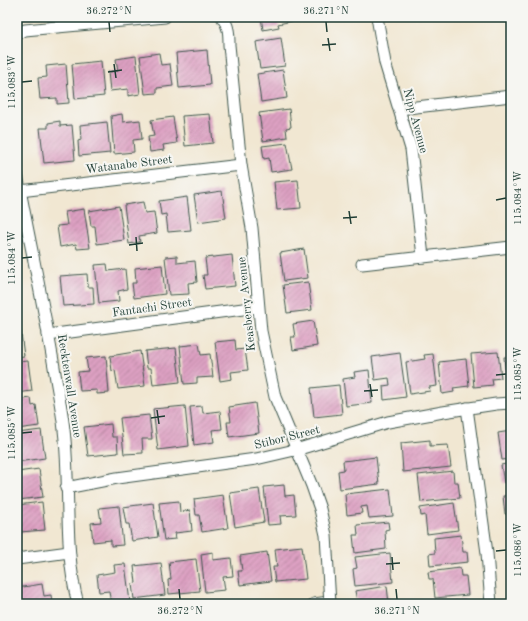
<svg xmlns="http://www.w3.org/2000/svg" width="528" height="621" viewBox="0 0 528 621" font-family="'Old Standard TT',serif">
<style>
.building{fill:url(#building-hatch)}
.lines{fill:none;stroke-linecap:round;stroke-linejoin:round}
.street-casing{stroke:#3e564c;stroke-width:13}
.street{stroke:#fff;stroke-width:11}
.ticks{fill:none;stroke:#1f3d34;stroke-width:1.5}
.labels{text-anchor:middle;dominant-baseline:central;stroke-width:4;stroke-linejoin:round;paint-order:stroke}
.street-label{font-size:12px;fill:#1f3d34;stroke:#f6f6f2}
.neatline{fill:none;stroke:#1f3d34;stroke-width:1.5}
.ticks-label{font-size:10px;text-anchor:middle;fill:#1f3d34}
</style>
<defs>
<pattern id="building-hatch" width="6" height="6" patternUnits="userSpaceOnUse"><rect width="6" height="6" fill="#dda0c2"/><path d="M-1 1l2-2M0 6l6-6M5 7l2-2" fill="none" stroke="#b3849e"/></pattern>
</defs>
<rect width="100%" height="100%" fill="#f6f6f2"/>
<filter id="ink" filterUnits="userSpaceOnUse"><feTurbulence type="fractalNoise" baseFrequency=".025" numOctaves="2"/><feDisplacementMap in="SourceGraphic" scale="8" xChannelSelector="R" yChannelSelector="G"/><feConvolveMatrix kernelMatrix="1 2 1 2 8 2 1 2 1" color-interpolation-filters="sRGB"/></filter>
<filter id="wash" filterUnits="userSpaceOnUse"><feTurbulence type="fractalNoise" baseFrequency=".012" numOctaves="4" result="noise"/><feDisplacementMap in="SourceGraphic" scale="16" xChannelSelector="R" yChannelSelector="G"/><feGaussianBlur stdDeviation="0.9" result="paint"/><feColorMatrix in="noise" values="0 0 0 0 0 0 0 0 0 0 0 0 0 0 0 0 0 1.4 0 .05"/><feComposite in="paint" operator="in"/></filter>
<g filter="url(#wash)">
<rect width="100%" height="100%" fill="#f1e7d2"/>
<g id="blocks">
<g class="building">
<path d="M261,17H292V21L278,24L279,27L263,30Z"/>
<path d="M281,38L285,66L260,69L256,42Z"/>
<path d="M207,50L210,85L179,88L176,53Z"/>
<path d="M159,53L161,65L170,64L173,86L157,88V93L145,94L140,56Z"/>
<path d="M136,56L140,94L128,96V89L110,91L108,72L118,71L116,59Z"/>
<path d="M101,61L104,96L75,99L72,64Z"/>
<path d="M66,64L69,103L57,104V98L40,99L38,78L47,77L46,66Z"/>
<path d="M283,70L287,98L261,102L257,74Z"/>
<path d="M289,109L291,127L286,128L287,137L263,141L259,113Z"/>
<path d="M122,114L123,122L140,120L142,139L133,140L134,152L114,154L111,116Z"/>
<path d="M210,114L213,143L185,146L182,116Z"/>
<path d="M173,117L177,143L163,145L164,150L150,152L148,137L154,136L151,120Z"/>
<path d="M60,121V126L72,125L75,160L44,163L40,128H48V123Z"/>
<path d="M107,122L110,153L79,156L78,141L81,140L80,125Z"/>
<path d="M287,143L292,169L271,172L269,158L264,159L262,146Z"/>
<path d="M298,180L301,208L277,210L274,182Z"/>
<path d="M222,191L226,218L198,222L194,195Z"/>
<path d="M187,197L191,230L168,232L166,214L161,215L159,201Z"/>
<path d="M143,202L145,213L154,212L157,233L139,236L140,242L129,244L124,205Z"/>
<path d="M119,206L124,240L97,244L95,226H91L89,211Z"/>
<path d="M84,209L90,248L77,249L76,244L60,247L57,226L67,225L65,212Z"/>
<path d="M304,249L308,278L284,281L280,253Z"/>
<path d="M232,255L235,286L205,289L203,275H207L205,258Z"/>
<path d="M177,256V263L195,261L197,282L188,283L189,294L169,295L165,257Z"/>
<path d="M107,264L108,271L125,269L127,289L118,291L119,301L99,303L95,265Z"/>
<path d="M162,265L165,294L134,298L132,283H136L135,268Z"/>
<path d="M87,274L88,287H93L94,304L63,306L60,276Z"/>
<path d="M308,282L312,310L287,313L283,285Z"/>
<path d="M313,321L317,346L293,350L291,337H295L293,324Z"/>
<path d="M20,325L24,356L17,357V326Z"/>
<path d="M235,340L236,350L245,349L248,370L231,372L232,379L220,381L215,342Z"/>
<path d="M199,344L201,355L210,354L213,377L197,378V383L184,384L180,346Z"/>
<path d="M176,348L180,382L153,385L151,368H147L145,351Z"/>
<path d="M140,351L145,386L118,389L115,370L112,371L110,356Z"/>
<path d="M498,352L501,378L492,379L493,385L474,387L471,354Z"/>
<path d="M400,353L406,397L384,400L383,386L390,385L389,378L375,380L372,357Z"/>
<path d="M433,354L437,386L429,387L430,391L410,394L406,362L425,359L424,355Z"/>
<path d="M106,356L109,393L97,394V390L80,391L78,372L88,371L86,358Z"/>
<path d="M504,357H511V385L507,386Z"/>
<path d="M466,359L469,386L453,388L454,392L442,394L439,362Z"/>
<path d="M28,361L32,391L17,393V362Z"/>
<path d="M369,370L372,403L346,406L343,379L355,377L354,372Z"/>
<path d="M339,385L342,414L314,417L311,388Z"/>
<path d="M31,398L32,406L36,405L39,426L17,429V400Z"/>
<path d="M255,403L259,433L229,437L227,422H231L229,407Z"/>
<path d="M185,406L189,446L158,450L153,409Z"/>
<path d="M202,406L203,413L220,411L222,429L212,430L214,442L194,445L190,407Z"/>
<path d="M149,415L152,439H142L143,453L124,454L120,418Z"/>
<path d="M111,424L112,437H117L118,453L88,456L84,427Z"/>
<path d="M41,430L45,458L17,462V433Z"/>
<path d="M511,431V459L502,460L498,433Z"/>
<path d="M430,440V446L448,445L451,467L403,472L401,443Z"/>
<path d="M376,457L379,484L340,489L338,471L344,470L343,461Z"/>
<path d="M511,463V485H510V482L504,483L501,465Z"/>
<path d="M39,469L43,497L18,500L17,472Z"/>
<path d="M453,471L454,482H458L460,498L421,502L418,475Z"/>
<path d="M284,485L285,496L294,495L296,515L280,516L281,524L268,525L264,487Z"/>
<path d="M259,489L264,522L235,527L230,493Z"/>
<path d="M390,489L393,516L369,518L367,506L361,507L362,513L347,515L345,494Z"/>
<path d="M223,495L228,528L202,532L199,515H196L194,499Z"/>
<path d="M511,495V523H510L509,514H505L503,496Z"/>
<path d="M179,501L180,512L190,510L192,531L175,533L176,539L164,540L159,503Z"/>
<path d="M42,502L45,530L20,532L17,505Z"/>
<path d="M153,503L158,537L132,541L129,524H126L123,507Z"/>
<path d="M454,503L458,530L427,534L425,515L421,516L420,508Z"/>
<path d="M119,506L123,545L111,546V540L93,542L91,523L101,522L99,508Z"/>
<path d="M388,522L389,529L385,530L386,549L355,553L353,535H358L357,525Z"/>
<path d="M461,535L463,552H467L468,562L430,566L429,554L435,553L434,538Z"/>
<path d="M302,546L306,579L275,582L273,567H277L275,549Z"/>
<path d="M213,552V560L231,558L233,576L223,577L225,590L205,592L201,554Z"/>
<path d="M267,552L271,581L240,585L238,571H242L240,556Z"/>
<path d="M390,553L393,582L355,586L353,569L357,568L355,557Z"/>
<path d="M196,559L200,591L169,594L168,580L171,579L169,562Z"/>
<path d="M161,563L165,595L134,599L132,584L136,583L134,566Z"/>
<path d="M125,564L130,602L111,604L109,591L99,592L97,575L115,572L114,565Z"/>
<path d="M460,568L461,576H466L468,595L435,598L433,579H429L428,572Z"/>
<path d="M42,584L44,596L51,595L52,604H17V588Z"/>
<path d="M387,586L389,604H363L362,600L357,601L355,591Z"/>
<path d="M465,600L466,604H442V603Z"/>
</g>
</g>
</g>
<g filter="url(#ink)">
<use href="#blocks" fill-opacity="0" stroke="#3e564c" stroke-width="1"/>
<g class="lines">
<g class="street-casing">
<g id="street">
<path d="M222,17C229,26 229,34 229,45L241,165L252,228L261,331L275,397L312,486L320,509L326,535L330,604"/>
<path d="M377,17L385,63L411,149L423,257"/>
<path d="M17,34L25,30L165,17"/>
<path d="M399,109L511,96"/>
<path d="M17,174C29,239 43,302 54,367C57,388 62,409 64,430C71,488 63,547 78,604"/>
<path d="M20,191L241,165"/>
<path d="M362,264L511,247"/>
<path d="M48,335L258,307"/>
<path d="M467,408L487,553L491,604"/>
<path d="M66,488L117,478L256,459L299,449L388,422L443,412L496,404L511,403"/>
<path d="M17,559L69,552"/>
<path d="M314,604L330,602"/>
</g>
</g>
<use href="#street" class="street"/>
</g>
</g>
<path class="ticks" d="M109,22L110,32M326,22L327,32M328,38L330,51M322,45L336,44M114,64L116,78M108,72L122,70M22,82L32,81M496,200L506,198M349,211L351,224M343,218L357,217M136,237L137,251M129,245L143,243M22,258L32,257M496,375L506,374M370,384L372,397M364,391L378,390M157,410L159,424M151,418L165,416M22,433L32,432M496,551L506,550M392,557L393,570M386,564L400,563M179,589L180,599M396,589L397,599"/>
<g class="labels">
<g class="street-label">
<text transform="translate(415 121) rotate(75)">Nipp Avenue</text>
<text transform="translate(129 165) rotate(-7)">Watanabe Street</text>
<text transform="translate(247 304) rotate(-96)">Keasberry Avenue</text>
<text transform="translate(152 308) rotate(-8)">Fantachi Street</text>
<text transform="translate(69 386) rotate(81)">Recktenwall Avenue</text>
<text transform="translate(287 438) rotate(-14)">Stibor Street</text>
</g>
</g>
<rect width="528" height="621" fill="none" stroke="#f6f6f2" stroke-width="44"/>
<rect x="22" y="22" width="484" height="577" class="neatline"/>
<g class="ticks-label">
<text x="109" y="14">36.272°N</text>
<text x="326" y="14">36.271°N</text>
<text transform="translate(11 82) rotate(-90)" y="4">115.083°W</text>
<text transform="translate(517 198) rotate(-90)" y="4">115.084°W</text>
<text transform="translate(11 258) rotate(-90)" y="4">115.084°W</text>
<text transform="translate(517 374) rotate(-90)" y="4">115.085°W</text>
<text transform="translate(11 433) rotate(-90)" y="4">115.085°W</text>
<text transform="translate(517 550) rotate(-90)" y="4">115.086°W</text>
<text x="180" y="614">36.272°N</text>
<text x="397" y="614">36.271°N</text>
</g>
</svg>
